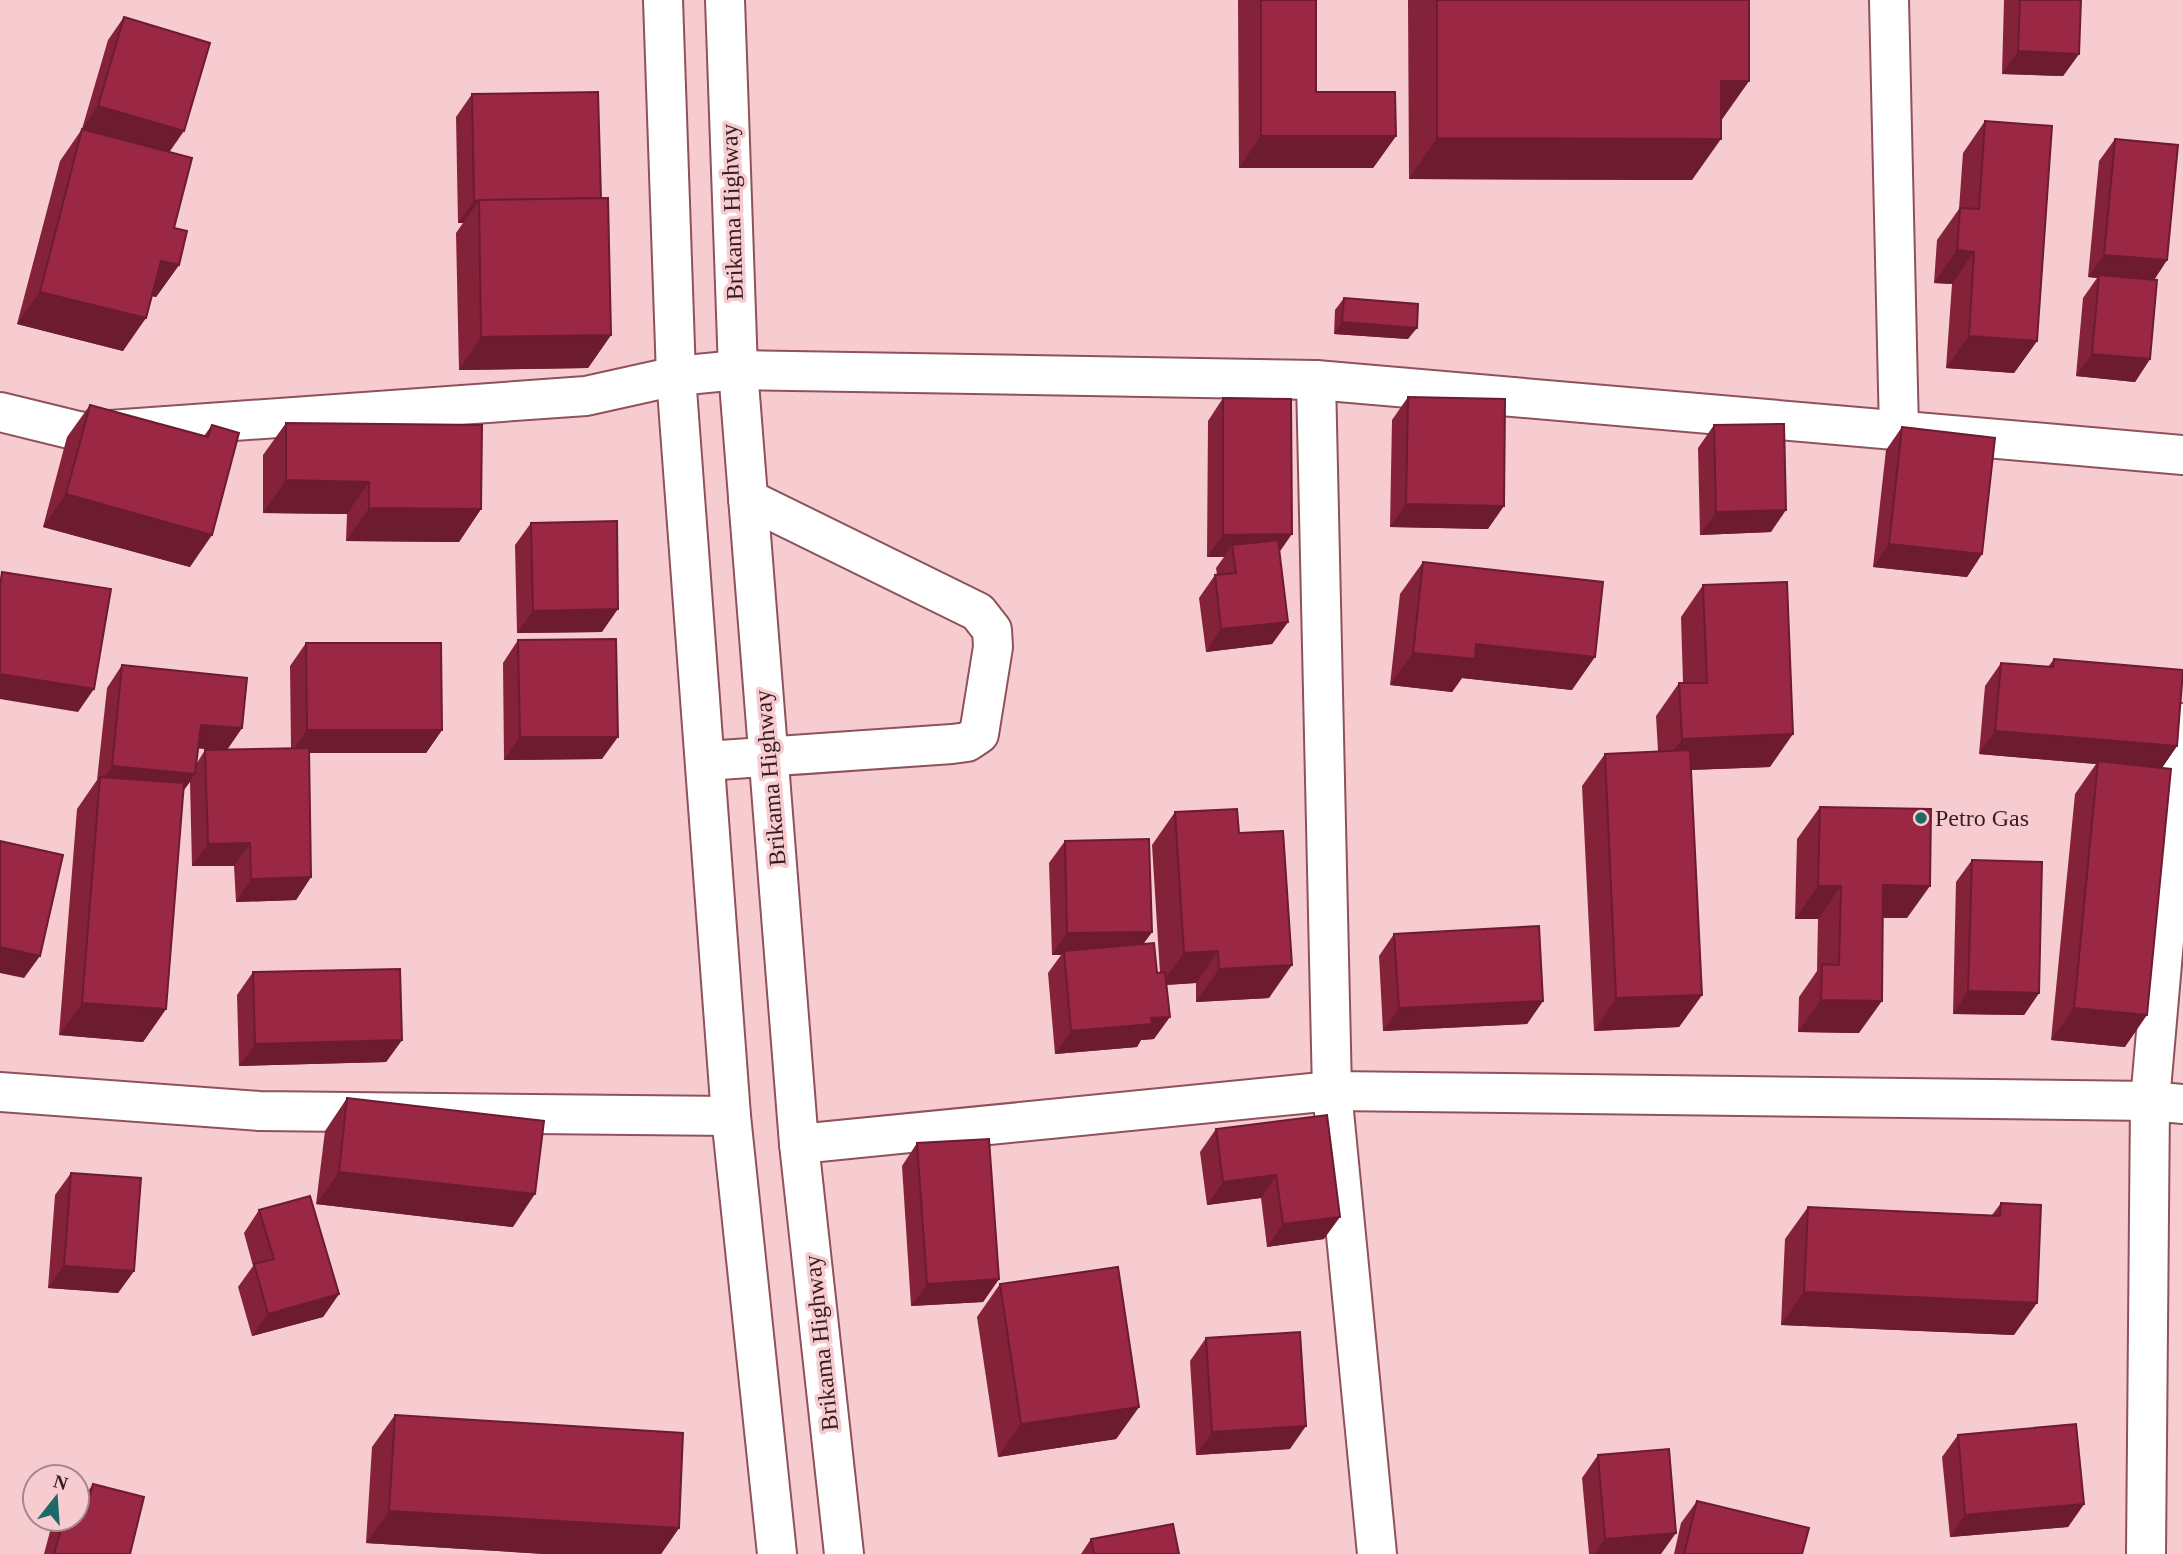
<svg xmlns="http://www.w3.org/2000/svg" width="2183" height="1554" viewBox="0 0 2183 1554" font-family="Georgia,serif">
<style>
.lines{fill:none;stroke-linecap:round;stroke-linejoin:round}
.minor-casing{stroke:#8e525a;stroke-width:42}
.highway-casing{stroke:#8e525a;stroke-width:42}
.minor{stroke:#fff;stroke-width:38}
.highway{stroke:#fff;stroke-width:38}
.wall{fill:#84223a;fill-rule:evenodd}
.shaded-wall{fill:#6c1b30}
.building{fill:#9a2744;stroke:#6c1b30;stroke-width:2}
.poi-dot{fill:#1d6966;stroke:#f7ccd0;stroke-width:2.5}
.labels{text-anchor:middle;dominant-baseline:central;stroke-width:7;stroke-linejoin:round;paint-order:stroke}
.street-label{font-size:24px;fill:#361c20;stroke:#f7ccd0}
.poi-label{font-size:24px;fill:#361c20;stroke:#f7ccd0;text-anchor:start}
</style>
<rect width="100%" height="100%" fill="#f7ccd0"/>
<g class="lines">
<g class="minor-casing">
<g id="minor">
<path d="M1889,0L1899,431"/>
<path d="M1316,380L1332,1091L1377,1554"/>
<path d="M0,412L82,432L586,396L676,376L738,370L1316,380L2183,455"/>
<path d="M705,761L952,744L967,742L979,734L993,647L992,630L978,612L748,499"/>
<path d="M0,1092L259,1111L731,1116"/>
<path d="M799,1144L1332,1091L2150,1101L2183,1104"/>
<path d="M2146,1554L2150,1101L2183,723"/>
</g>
</g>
<g class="highway-casing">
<g id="highway">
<path d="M663,0L676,376L731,1116L777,1554"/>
<path d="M725,0L738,370L799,1144L844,1554"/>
</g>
</g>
<use href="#minor" class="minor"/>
<use href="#highway" class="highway"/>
</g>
<g class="wall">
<path d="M1238,0H1316V92L1396,136L1373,168H1239Z"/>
<path d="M1408,0H1749V81L1721,121L1692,180L1409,179Z"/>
<path d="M2004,0H2081L2079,54L2063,76L2002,74Z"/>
<path d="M124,17L170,152L174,228L179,265L156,297L152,296L123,351L17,324L60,161L82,129H84H82L108,40Z"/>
<path d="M472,94L601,198L611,335L588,368L459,370L456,233L463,223H458L456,117Z"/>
<path d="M1985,121L2037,341L2014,373L1946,368L1952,284L1934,283L1937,240L1959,209L1963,153Z"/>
<path d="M2115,139L2167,260L2154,280L2150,359L2135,382L2076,376L2083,298L2097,278L2088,277L2099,161Z"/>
<path d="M1344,298L1408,339L1334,334L1335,310Z"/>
<path d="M1408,397L1488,529L1390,527L1392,420Z"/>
<path d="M1223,398L1279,552L1288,622L1272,644L1206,652L1199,598L1215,575H1217L1216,568L1224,557H1207L1208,421Z"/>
<path d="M90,405L204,436L212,425L190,567L43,527L67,437Z"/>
<path d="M286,423L481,509L459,542L346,541L347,514L263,513V455Z"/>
<path d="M1714,425L1771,532L1700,535L1698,448Z"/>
<path d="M1902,427L1982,554L1967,577L1873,567L1886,450Z"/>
<path d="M531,523L602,632L517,633L515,545Z"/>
<path d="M1423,562L1572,690L1462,678L1452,692L1390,685L1400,594Z"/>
<path d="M1703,585L1770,767L1691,770L1702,995L1679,1027L1594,1031L1582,786L1605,754L1658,751L1656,716L1679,683H1683L1681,617Z"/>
<path d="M518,640L602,759L504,760L503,663Z"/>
<path d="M306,643L442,730L426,753H309L311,877L296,900L236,902L234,866H192L190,782L183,791L166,1009L143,1042L59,1035L77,809L97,780L107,688L122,665L242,728L227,750L291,748L290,666ZM198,748L213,750H205L197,763Z"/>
<path d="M2054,659L2177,746L2162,768L2125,1047L2051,1040L2075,794L2096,764L1979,754L1985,686L2001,663L2048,667Z"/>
<path d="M1820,807L1907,918H1883L1859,1033L1798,1032L1799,997L1817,971L1818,919H1795L1797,839Z"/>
<path d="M1175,812L1239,833L1269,998L1196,1002V983L1167,985L1154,1039L1141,1040L1137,1047L1055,1054L1048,973L1061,955H1052L1049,863L1065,841L1152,932L1143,944L1157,973H1160L1152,845Z"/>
<path d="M1972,860L2039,993L2024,1015L1953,1014L1956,882Z"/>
<path d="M1394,934L1543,1001L1527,1024L1383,1031L1379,956Z"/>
<path d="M253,972L402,1040L386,1062L239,1066L237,995Z"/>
<path d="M347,1098L513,1227L316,1204L325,1131Z"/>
<path d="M1327,1115L1324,1239L1267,1247L1261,1198L1207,1205L1200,1152L1216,1129Z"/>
<path d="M917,1143L999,1279L983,1302L911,1306L902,1166Z"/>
<path d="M71,1173L134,1271L118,1293L48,1288L55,1195Z"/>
<path d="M2001,1203L2014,1335L1781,1325L1785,1239L1808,1207L1992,1215Z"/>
<path d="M259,1210L339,1294L323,1317L252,1336L238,1287L253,1266L244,1233Z"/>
<path d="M1000,1284L1139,1407L1116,1439L998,1457L977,1317Z"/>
<path d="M1206,1338L1290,1449L1196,1455L1190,1361Z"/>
<path d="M395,1415L679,1528L661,1554H545L366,1543L372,1447Z"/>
<path d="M1958,1435L2084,1504L2068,1527L1950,1537L1942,1457Z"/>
<path d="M1598,1455L1661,1554H1589L1582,1478Z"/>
<path d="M93,1484L130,1554H44L53,1520L77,1519L82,1500Z"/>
<path d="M1697,1501L1802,1554H1674L1681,1523Z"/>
<path d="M1091,1539L1179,1554H1081Z"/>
</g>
<g class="shaded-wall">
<path d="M2018,51L2079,54L2063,76L2002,74Z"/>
<path d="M1721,81H1749L1720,121Z"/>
<path d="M98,106L184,131L168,154L82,129Z"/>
<path d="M1261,136H1396L1373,168H1239Z"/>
<path d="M1437,138L1721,139L1692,180L1409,179Z"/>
<path d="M474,201H479L463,223H458Z"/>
<path d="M1957,250L1974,252L1952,284L1934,283Z"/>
<path d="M2104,255L2167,260L2152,283L2099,275L2097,278L2088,277Z"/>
<path d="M161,261L179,265L156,297L139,293Z"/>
<path d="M40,292L146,318L123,351L17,324Z"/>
<path d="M1342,322L1417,328L1408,339L1334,334Z"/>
<path d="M611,335L588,368L459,370L481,337Z"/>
<path d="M1969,336L2037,341L2014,373L1946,368Z"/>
<path d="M2092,354L2150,359L2135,382L2076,376Z"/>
<path d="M286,480L369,482L347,514L263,513Z"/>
<path d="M66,494L212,535L190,567L43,527Z"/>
<path d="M1406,504L1504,506L1488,529L1390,527Z"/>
<path d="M369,508L481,509L459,542L346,541Z"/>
<path d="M1786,510L1771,532L1700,535L1716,512Z"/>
<path d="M1292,534L1276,557L1232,545L1224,557H1207L1223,535Z"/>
<path d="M1889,544L1982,554L1967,577L1873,567Z"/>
<path d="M618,609L602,632L517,633L533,611Z"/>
<path d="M1288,622L1272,644L1206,652L1221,629Z"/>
<path d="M1476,644L1595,657L1572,690L1462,678L1452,692L1390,685L1413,653Z"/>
<path d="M0,674L94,689L78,712L0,699Z"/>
<path d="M201,725L242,728L226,751L185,747Z"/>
<path d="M307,730H442L426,753H291Z"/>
<path d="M1995,731L2177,746L2161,769L2098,761L2096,764L1979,754Z"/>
<path d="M1793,734L1770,767L1659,771L1682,739Z"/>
<path d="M520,737H618L602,759L504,760Z"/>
<path d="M112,766L195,774L180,796L99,785Z"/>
<path d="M250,843L234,866H192L208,844Z"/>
<path d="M311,877L296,900L236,902L251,879Z"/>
<path d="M1883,885L1930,886L1907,918L1861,917Z"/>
<path d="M1818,886H1841L1818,919H1795Z"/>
<path d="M1152,932L1136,954L1064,951L1061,955H1052L1067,933Z"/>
<path d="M0,947L40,956L24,978L0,973Z"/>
<path d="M1218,951L1196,983L1161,985L1184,953Z"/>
<path d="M1292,965L1269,998L1196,1002L1219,969Z"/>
<path d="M1968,991L2039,993L2024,1015L1953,1014Z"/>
<path d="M1702,995L1679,1027L1594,1031L1616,998Z"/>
<path d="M1821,1000L1882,1001L1859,1033L1798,1032Z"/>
<path d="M1543,1001L1527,1024L1383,1031L1399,1008Z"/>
<path d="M82,1003L166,1009L143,1042L59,1035Z"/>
<path d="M2074,1008L2147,1015L2125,1047L2051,1040Z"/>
<path d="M1170,1017L1154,1039L1141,1040L1137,1047L1055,1054L1071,1031L1151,1018Z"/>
<path d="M402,1040L386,1062L239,1066L255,1044Z"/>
<path d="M339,1172L535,1194L513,1227L316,1204Z"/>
<path d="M1276,1175L1261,1198L1207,1205L1223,1182Z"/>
<path d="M1340,1217L1324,1239L1267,1247L1283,1224Z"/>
<path d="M64,1266L134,1271L118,1293L48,1288Z"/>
<path d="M999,1279L983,1302L911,1306L927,1284Z"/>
<path d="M1804,1292L2037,1303L2014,1335L1781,1325Z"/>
<path d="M339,1294L323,1317L252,1336L268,1314Z"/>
<path d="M1139,1407L1116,1439L998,1457L1021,1424Z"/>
<path d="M1306,1426L1290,1449L1196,1455L1212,1432Z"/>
<path d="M2084,1504L2068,1527L1950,1537L1965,1515Z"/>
<path d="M389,1511L679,1528L661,1554H545L366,1543Z"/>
<path d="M1676,1533L1661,1554H1595L1605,1539Z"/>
</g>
<g class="building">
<path d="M1261,0H1316V92H1395L1396,136H1261Z"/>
<path d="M1437,0H1749V81H1721V139L1437,138Z"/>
<path d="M2020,0H2081L2079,54L2018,51Z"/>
<path d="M124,17L210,43L184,131L98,106Z"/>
<path d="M598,92L601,198L474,201L472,94Z"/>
<path d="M1985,121L2052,126L2037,341L1969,336L1974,252L1957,250L1960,208L1979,209Z"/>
<path d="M82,129L192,158L174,228L187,231L179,265L161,261L146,318L40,292Z"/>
<path d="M2115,139L2178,145L2167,260L2104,255Z"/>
<path d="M608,198L611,335L481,337L479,200Z"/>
<path d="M2099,275L2157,280L2150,359L2092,354Z"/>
<path d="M1344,298L1418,304L1417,328L1342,322Z"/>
<path d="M1408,397L1505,399L1504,506L1406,504Z"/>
<path d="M1223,398L1291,399L1292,534L1223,535Z"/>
<path d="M90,405L208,437L212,425L239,433L212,535L66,494Z"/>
<path d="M286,423L482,425L481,509L369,508V482L286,480Z"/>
<path d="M1784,424L1786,510L1716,512L1714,425Z"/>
<path d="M1902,427L1995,438L1982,554L1889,544Z"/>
<path d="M617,521L618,609L533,611L531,523Z"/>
<path d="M1278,540L1288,622L1221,629L1215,575L1236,573L1232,545Z"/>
<path d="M1423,562L1603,582L1595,657L1476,644L1475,659L1413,653Z"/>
<path d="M2,572L111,589L94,689L0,674V586Z"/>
<path d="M1787,582L1793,734L1682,739L1679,683H1707L1703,585Z"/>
<path d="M616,639L618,737H520L518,640Z"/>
<path d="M306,643H441L442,730H307Z"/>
<path d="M2054,659L2183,670L2177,746L1995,731L2001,663L2053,667Z"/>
<path d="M122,665L247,678L242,728L201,725L195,774L112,766Z"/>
<path d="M309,748L311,877L251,879L250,843L208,844L205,750Z"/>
<path d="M1690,750L1702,995L1616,998L1605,754Z"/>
<path d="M2098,761L2171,769L2147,1015L2074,1008Z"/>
<path d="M100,777L184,783L166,1009L82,1003Z"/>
<path d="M1820,807L1931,809L1930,886L1883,885L1882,1001L1821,1000L1822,964L1839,965L1841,886H1818Z"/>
<path d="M1237,809L1239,833L1283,831L1292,965L1219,969L1218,951L1184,953L1175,812Z"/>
<path d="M1149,839L1152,932L1067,933L1065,841Z"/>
<path d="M0,841L63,855L40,956L0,947Z"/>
<path d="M1972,860L2042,862L2039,993L1968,991Z"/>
<path d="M1539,926L1543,1001L1399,1008L1394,934Z"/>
<path d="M1154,943L1157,973L1165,972L1170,1017L1151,1018L1152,1024L1071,1031L1064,951Z"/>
<path d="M400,969L402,1040L255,1044L253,972Z"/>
<path d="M347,1098L544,1121L535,1194L339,1172Z"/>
<path d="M1327,1115L1340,1217L1283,1224L1276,1175L1223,1182L1216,1129Z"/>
<path d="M989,1139L999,1279L927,1284L917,1143Z"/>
<path d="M71,1173L141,1178L134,1271L64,1266Z"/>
<path d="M310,1196L339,1294L268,1314L254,1264L274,1259L259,1210Z"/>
<path d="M2001,1203L2041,1205L2037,1303L1804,1292L1808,1207L2000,1216Z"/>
<path d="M1118,1267L1139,1407L1021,1424L1000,1284Z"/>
<path d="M1300,1332L1306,1426L1212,1432L1206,1338Z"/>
<path d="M395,1415L683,1433L679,1528L389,1511Z"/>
<path d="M2076,1424L2084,1504L1965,1515L1958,1435Z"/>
<path d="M1669,1449L1676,1533L1605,1539L1598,1455Z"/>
<path d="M93,1484L144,1497L130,1554H54L64,1519H77V1499L88,1502Z"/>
<path d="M1697,1501L1809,1528L1802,1554H1684Z"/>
<path d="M1173,1524L1179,1554H1094L1091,1539Z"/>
</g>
<circle class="poi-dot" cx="1921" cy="818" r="7"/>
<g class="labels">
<g class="street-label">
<text transform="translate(732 212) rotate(-92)">Brikama Highway</text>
<text transform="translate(770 778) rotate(-95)">Brikama Highway</text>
<text transform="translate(821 1343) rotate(-96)">Brikama Highway</text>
</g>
<g class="poi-label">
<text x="1935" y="818">Petro Gas</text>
</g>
</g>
<g transform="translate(56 1498) rotate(17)"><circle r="33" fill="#f7ccd0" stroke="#aa868a" stroke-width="2"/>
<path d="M0-5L12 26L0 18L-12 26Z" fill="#1d6966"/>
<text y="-10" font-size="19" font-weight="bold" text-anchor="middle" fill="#361c20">N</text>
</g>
</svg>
